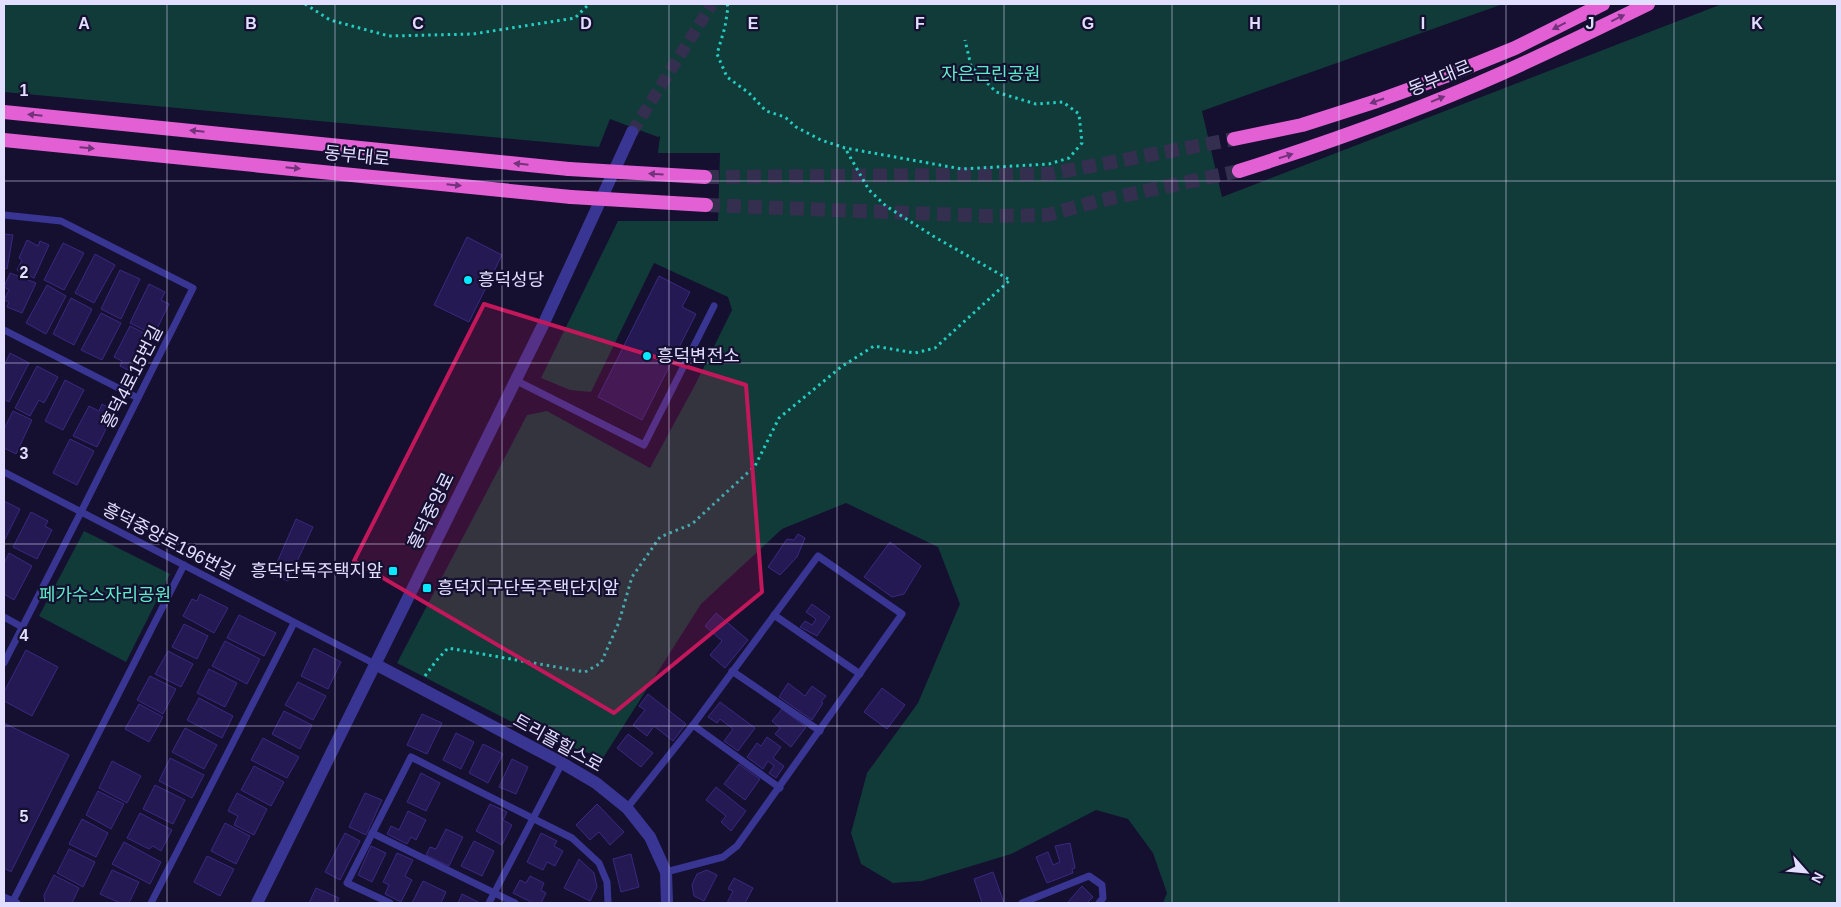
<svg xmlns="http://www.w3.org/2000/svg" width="1841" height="907" viewBox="0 0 1841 907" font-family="Helvetica,'Noto Sans KR',sans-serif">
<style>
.green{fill:#113b39}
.building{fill:#251953;stroke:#3a2981}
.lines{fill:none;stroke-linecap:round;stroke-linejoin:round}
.tertiary-tunnel{stroke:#342e4f;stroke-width:12;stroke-dasharray:12 6;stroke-linecap:butt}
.trunk-tunnel{stroke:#342e4f;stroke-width:14;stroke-dasharray:14 7;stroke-linecap:butt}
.path{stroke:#24cdc2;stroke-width:3;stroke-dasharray:2.5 4;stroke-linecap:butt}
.service{stroke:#393693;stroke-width:7}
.minor{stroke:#393693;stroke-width:12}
.tertiary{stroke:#393693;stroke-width:12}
.trunk{stroke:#e25fd4;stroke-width:14}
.trunk-bridge{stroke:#e25fd4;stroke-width:14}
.oneway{fill:#71337a}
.marked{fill:#c2185b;fill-opacity:0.2;stroke:#c2185b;stroke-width:4;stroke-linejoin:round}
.grid{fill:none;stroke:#e2deff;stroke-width:1;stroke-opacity:0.55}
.poi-dot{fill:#0ae8ff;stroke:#150f30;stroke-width:2}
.labels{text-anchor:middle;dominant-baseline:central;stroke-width:4.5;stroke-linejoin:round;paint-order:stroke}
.park-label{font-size:18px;fill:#5cedc8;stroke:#150f30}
.street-label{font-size:18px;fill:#e2deff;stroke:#150f30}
.poi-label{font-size:18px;fill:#e2deff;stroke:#150f30;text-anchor:start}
.grid-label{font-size:16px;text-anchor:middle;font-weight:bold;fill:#e2deff;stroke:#150f30;stroke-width:4.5;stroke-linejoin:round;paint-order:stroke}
</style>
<rect width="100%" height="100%" fill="#150f30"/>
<g class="green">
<path d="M4,4H1503L1202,111L1222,197L1722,4H1837V903H1163L1167,893L1153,853L1128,819L1096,810L1011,854L922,881L893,883L861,864L851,833L867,773L918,703L960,604L938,547L846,503L782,529L701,604L603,758L539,736L397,663L527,415L547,411L650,468L695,385L732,310L728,297L654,263L591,392L570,390L541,378L618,221H718L720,153H658L660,136L658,137L610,119L599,147L4,92Z"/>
<path d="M84,531L170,574L126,662L39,616Z"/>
</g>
<g class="building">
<path d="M4,234L13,235L7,269L4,268Z"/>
<path d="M467,237L502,255L469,322L434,305Z"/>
<path d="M27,240L38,246L40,241L49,245L34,278L17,270L22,260L19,258Z"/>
<path d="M63,243L84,253L64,290L44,280Z"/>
<path d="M95,254L115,265L94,303L75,293Z"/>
<path d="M120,270L140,279L121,319L101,309Z"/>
<path d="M10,273L36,283L22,313L7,307L9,302L4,300L9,290L4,287Z"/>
<path d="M659,276L690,292L682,307L696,314L642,420L598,397Z"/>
<path d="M149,284L165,292L161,300L169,304L154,335L130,323Z"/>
<path d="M47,285L66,296L46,334L26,323Z"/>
<path d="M71,298L92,309L74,345L53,334Z"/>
<path d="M101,313L121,323L102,360L81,350Z"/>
<path d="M130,326L150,336L132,372L120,366L122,361L114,357Z"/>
<path d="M10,353L29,363L9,402L4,399V366Z"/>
<path d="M37,366L58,377L44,403L39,400L30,416L15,408Z"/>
<path d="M65,380L84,390L63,430L45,421Z"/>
<path d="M102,404L115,411L97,447L73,436L89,406L99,411Z"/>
<path d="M13,411L32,420L16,454L4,448V429Z"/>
<path d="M70,439L94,451L77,485L53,473Z"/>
<path d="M4,501L20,509L4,541Z"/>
<path d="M31,512L48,521L45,526L52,530L37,559L13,547Z"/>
<path d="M296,519L313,527L288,581L272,574Z"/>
<path d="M798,534L805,538L797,557L780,575L768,567L787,539L794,540Z"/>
<path d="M890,542L921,566L904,594L892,597L864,577Z"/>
<path d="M9,553L32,566L14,600L4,594V563Z"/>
<path d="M200,594L228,608L214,633L183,616L192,599L197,601Z"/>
<path d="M812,604L830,617L817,636L800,627L805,621L812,625L816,619L806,612Z"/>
<path d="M716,613L748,640L725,668L710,655L722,641L705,626Z"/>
<path d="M239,615L276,633L264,656L227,638Z"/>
<path d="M184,624L208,636L197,659L172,647Z"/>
<path d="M225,641L260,659L247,684L212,666Z"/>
<path d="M314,648L341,662L328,689L301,676Z"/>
<path d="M26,650L58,667L32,716L4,701V692Z"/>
<path d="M168,651L193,664L181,687L155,674Z"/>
<path d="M209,669L237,683L225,707L197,693Z"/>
<path d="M150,676L176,689L163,714L137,700Z"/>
<path d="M298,682L326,696L313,720L285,705Z"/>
<path d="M788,683L805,696L812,686L826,696L821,702L823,703L812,720L779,697Z"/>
<path d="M882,688L905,705L887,729L864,712Z"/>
<path d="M648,694L686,724L673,741L654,726L647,736L633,725L645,710L639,706Z"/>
<path d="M199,698L233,716L222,738L187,720Z"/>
<path d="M720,702L755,728L738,751L724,741L733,729L720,719L717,723L708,717Z"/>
<path d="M139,704L163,717L149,742L125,729Z"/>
<path d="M782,709L806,727L791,747L775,734L780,728L772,721Z"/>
<path d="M284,711L312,725L300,749L272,734Z"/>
<path d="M422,714L442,723L427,754L407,745Z"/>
<path d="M4,723L69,755L11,872L4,868Z"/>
<path d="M185,728L217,745L204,769L172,752Z"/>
<path d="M456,733L474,742L461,769L443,760Z"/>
<path d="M628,734L653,753L641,767L617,748Z"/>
<path d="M767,737L781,747L773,758L784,766L776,778L769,773L774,766L768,761L763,769L747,757L757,743L761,746Z"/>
<path d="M263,738L299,757L287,778L251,760Z"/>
<path d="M483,744L503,754L488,783L469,773Z"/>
<path d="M170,758L204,775L192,798L159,781Z"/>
<path d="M512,759L528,767L516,794L499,787Z"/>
<path d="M112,761L141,776L127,803L99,788Z"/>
<path d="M739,764L760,779L745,800L724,784Z"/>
<path d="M254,766L284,782L271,806L241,790Z"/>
<path d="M421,773L440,783L426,811L407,802Z"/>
<path d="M155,785L185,800L173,824L143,809Z"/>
<path d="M716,787L746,811L731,831L721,822L726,816L706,800Z"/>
<path d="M98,791L124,804L111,829L86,815Z"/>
<path d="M237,793L267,809L254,835L234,825L238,816L228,811Z"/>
<path d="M365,793L382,800L366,835L349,827Z"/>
<path d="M490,804L507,812L503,820L512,825L502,845L476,831Z"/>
<path d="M597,804L624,832L610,845L599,832L590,840L576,825Z"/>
<path d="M408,811L426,820L416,840L411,837L407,844L387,834L391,826L399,830Z"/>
<path d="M140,813L172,830L161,851L153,846L149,849L127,838Z"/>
<path d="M82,819L108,833L96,857L69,844Z"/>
<path d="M225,823L250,836L236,864L211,851Z"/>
<path d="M446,829L463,837L449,866L426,855L430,847L436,849Z"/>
<path d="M345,833L360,841L340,880L325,872Z"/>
<path d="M541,833L557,841L554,846L563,851L555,866L547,862L543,870L527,862Z"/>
<path d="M474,841L494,851L482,876L461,866Z"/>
<path d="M124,842L161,862L150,884L112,864Z"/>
<path d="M1070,843L1075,868L1072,869L1073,873L1047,883L1036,857L1048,852L1053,865L1060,862L1055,846Z"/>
<path d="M371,846L386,853L372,882L358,875Z"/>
<path d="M69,849L95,862L83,887L57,873Z"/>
<path d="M397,853L413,860L405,876L412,880L401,902L385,894L389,885L383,882Z"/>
<path d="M631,854L639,887L621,892L613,859Z"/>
<path d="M207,856L234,869L220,896L194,882Z"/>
<path d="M579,859L594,873L597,887L590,901L564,888Z"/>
<path d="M112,870L139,882L129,903H120L100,894Z"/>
<path d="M707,870L717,875L704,901L694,896L692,885L697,874Z"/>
<path d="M993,872L1004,903H982L974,879Z"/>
<path d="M54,875L79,888L72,903H45L44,895Z"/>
<path d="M530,876L544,883L541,890L546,893L541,903H533L513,893L520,880L526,883Z"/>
<path d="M734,878L753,888L745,903H727L733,891L728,889Z"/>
<path d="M423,881L446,892L441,903H412Z"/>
<path d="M1082,886L1093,897L1087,903H1067Z"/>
<path d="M316,888L339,898L337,903H309Z"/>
<path d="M462,894L480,903H458Z"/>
</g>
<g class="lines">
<path class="tertiary-tunnel" d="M632,132L712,4"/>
<g class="trunk-tunnel">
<path d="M705,177L1049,174L1234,139"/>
<path d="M706,205L988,216L1047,215L1098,201L1239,171"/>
</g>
<g class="path">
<path d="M305,4L330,20L389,36L473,34L575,18L589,4"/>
<path d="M727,4L728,7L725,27L717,54L727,77L749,93L766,111L785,117L796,127L821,140L845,148L962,169L1049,164L1069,158L1082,143L1079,114L1063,102L1036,104L996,92L971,66L965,40"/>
<path d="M425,676L436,661L448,648L585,672L601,663L619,622L632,577L660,537L692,524L755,466L779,418L841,367L874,346L915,353L935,348L1010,280L933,236L886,206L869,190L845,148"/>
</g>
<g class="service">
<path d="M4,215L61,221L193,288L81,512L4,663"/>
<path d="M4,330L138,398"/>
<path d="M515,380L644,445L714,306"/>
<path d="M4,472L375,664"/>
<path d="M774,615L860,674"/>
<path d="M4,617L22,627"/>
<path d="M732,671L820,731"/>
<path d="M693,725L780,788"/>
<path d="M627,808L693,725L818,556L902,614L737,846L723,857L666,872"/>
<path d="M372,833L515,903"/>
<path d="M4,897L17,903"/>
<path d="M13,901L184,565"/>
<path d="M151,903L294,623"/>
<path d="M390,903L347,883L411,757L572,838L599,863L607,882L608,903"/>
<path d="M489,903L562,763"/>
<path d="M1022,903L1089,876L1102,885L1103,898L1099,903"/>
</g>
<path class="minor" d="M375,664L562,763L596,783L627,808L650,837L666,872L667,903"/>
<path class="tertiary" d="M257,903L543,325L632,132"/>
<g class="trunk">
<path d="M4,112L569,169"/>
<path d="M1234,139L1302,125L1377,101L1446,76L1515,48L1603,4"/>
<path d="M4,140L571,197"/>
<path d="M1239,171C1327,143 1415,112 1500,74C1549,52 1599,28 1648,4"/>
</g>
<g class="trunk-bridge">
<path d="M569,169L705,177"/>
<path d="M571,197L706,205"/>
</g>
</g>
<defs><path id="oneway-solid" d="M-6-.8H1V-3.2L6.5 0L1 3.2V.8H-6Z" transform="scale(1.25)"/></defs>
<g class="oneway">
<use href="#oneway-solid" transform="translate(1618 18) rotate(-26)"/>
<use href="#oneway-solid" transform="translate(1559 26) rotate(153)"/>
<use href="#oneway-solid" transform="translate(1438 99) rotate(-22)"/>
<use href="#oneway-solid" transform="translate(1377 101) rotate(161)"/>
<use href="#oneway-solid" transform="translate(35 115) rotate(-174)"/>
<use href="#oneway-solid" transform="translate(197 131) rotate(-174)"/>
<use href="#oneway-solid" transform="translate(87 148) rotate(5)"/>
<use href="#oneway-solid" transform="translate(1286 156) rotate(-18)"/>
<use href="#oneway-solid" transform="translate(521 164) rotate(-174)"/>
<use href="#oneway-solid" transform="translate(293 168) rotate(6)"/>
<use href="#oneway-solid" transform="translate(656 174) rotate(-177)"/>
<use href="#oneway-solid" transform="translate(454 185) rotate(6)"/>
</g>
<path class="marked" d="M484,304L746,385L762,592L614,713L354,561Z"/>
<path class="grid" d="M167,4V903M335,4V903M502,4V903M669,4V903M837,4V903M1004,4V903M1172,4V903M1339,4V903M1506,4V903M1674,4V903M4,181H1837M4,363H1837M4,544H1837M4,726H1837"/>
<g class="poi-dot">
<circle cx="468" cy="280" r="5"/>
<circle cx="647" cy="356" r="5"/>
<rect x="388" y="566" width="10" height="10" rx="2.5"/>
<rect x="422" y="583" width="10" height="10" rx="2.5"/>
</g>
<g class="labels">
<g class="park-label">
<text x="991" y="74">자은근린공원</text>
<text x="105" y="595">페가수스자리공원</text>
</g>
<g class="street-label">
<text transform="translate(1440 78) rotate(-22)">동부대로</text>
<text transform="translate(357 156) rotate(6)">동부대로</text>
<text transform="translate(132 377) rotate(-63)">흥덕4로15번길</text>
<text transform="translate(431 511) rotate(-64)">흥덕중앙로</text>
<text transform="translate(169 541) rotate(27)">흥덕중앙로196번길</text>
<text transform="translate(558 743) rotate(29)">트리플힐스로</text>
</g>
<g class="poi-label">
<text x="478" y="280">흥덕성당</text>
<text x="657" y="356">흥덕변전소</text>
<text x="383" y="571" text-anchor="end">흥덕단독주택지앞</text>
<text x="437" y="588">흥덕지구단독주택단지앞</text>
</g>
</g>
<g class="grid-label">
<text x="84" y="29">A</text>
<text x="251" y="29">B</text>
<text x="418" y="29">C</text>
<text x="586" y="29">D</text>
<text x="753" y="29">E</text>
<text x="920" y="29">F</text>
<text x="1088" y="29">G</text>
<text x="1255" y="29">H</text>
<text x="1423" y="29">I</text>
<text x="1590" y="29">J</text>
<text x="1757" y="29">K</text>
<text x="24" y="96">1</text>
<text x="24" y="278">2</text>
<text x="24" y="459">3</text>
<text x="24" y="641">4</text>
<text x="24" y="822">5</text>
</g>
<rect width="1841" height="907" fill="none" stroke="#e2deff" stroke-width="10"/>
<g transform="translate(1806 872) rotate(117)" stroke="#150f30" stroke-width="4" paint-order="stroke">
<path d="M0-4L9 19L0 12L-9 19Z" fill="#e2deff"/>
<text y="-8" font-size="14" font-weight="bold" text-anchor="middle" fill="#e2deff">N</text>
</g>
</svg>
